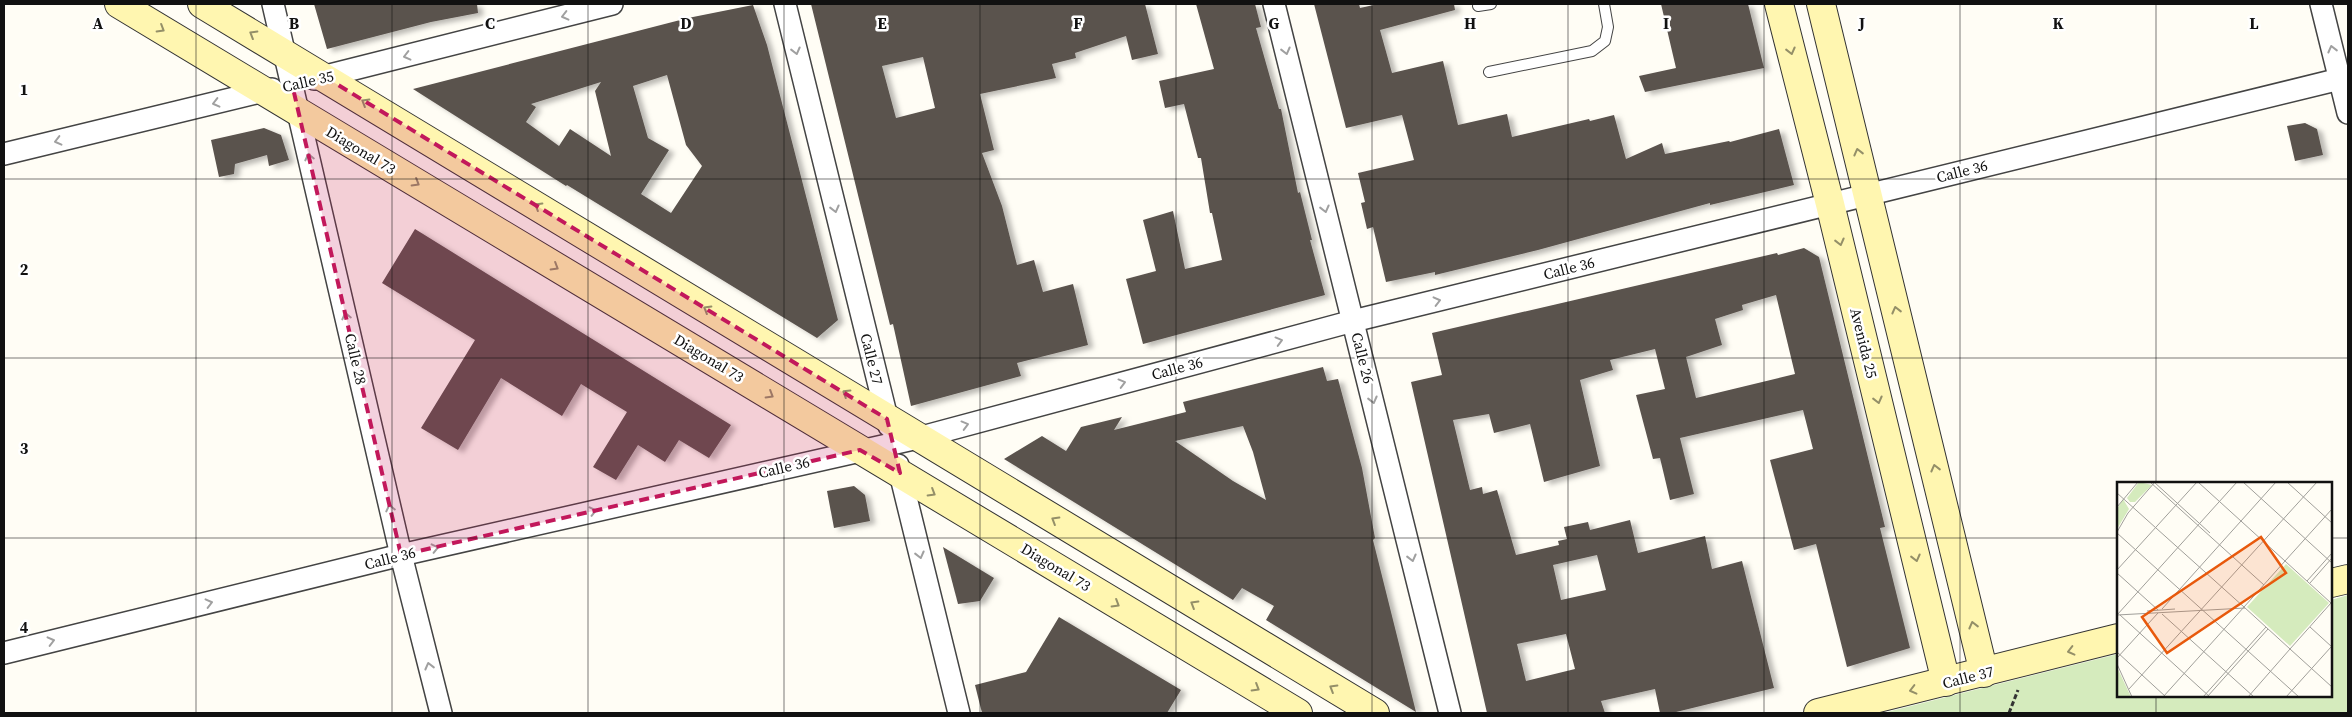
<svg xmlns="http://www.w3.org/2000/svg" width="2352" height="717" viewBox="0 0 2352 717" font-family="'Source Serif 4',serif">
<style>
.park{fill:#d5ebbd}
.building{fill:#5a524d;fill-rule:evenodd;filter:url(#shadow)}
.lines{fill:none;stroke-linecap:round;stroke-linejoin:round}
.lane-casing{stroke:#444;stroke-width:12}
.street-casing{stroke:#444;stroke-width:24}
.secondary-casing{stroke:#333;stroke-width:30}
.path{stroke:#333;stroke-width:3;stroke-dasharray:5 2.5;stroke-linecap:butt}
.lane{stroke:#fff;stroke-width:10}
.street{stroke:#fff;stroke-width:21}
.secondary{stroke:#fff6b0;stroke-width:28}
.oneway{stroke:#a0a0a0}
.oneway2{stroke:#948f68}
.marked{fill:#c2185b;fill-opacity:0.2;stroke:#c2185b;stroke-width:4;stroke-dasharray:10 6;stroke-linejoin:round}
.grid{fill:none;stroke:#111;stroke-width:1;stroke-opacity:0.55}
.labels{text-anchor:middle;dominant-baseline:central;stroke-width:5;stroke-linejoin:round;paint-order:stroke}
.street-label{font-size:15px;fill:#111;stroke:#fff}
.inset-road{fill:none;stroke:#a09f9a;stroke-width:1}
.view{fill:#e8590c;fill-opacity:0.15;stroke:#e8590c;stroke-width:2.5}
.inset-edge{fill:none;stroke:#111;stroke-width:2.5}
.grid-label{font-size:16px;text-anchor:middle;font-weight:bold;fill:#111;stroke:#fff;stroke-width:5;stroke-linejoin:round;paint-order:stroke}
</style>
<defs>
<filter id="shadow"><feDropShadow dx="5.5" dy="3" stdDeviation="2.5" flood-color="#0004"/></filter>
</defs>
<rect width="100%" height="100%" fill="#fffdf5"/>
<path class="park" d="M2348,595V713H1883L2118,654V696H2331V600Z"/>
<g class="building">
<path d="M314,4H477L478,13L431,22L327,49Z"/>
<path d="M811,4H1145L1158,54L1132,60L1126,36L1075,53L1076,58L1052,64L1056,78L980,94L994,150L982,153L1002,206L1017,265L1034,260L1043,292L1073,284L1088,345L1017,363L1021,376L911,406L893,324L890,325ZM923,57L935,108L896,118L882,66Z"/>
<path d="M1196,4H1255L1261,27L1256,28L1279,109H1281L1298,193L1300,192L1312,240H1310L1325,295L1143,344L1126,279L1156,271L1143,220L1173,211L1185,269L1222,260L1212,213H1210L1201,158H1198L1184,104L1165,108L1159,81L1214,69Z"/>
<path d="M1314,4H1359L1360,8L1378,4H1454L1455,10L1380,30L1392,73L1443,61L1458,125L1507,114L1512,137L1589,119L1590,121L1614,115L1626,159L1662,143L1665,154L1729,141L1730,142L1779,129L1794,185L1710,205V203L1538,250L1435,275V272L1386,282L1373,227L1367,229L1361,203L1365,202L1358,173L1414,160L1402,115L1346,128Z"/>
<path d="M1661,4H1748L1764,68L1645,92L1639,76L1676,68Z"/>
<path d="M753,5L767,45L838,320L817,338L567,185L566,186L413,89L688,18ZM667,75L686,145L702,166L671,213L641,194L669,150L648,138L633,86ZM601,82L595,91L611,156L570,129L559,146L526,122L536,107L531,104Z"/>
<path d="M2305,123L2317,129L2323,155L2295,161L2287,126Z"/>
<path d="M264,128L281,135L289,160L269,166L267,155L235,164L234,174L219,177L211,140Z"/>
<path d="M415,229L731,425L709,458L679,440L665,462L638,445L616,480L593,467L627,412L581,384L562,416L501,378L458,450L421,428L475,340L382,283Z"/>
<path d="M1804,248L1819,257L1885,527L1880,528L1910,648L1847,667L1816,544L1794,550L1770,460L1813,449L1803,410L1680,438L1694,494L1670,500L1660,458L1653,459L1636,395L1665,389L1655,349L1610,360L1613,370L1580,380L1600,466L1544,482L1530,424L1494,433L1489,414L1453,420L1470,490L1482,487L1483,494L1497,490L1516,555L1559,545L1558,541L1567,539L1564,527L1588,522L1590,530L1630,520L1638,553L1705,536L1712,569L1742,561L1774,688L1672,713H1660L1655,689L1601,701L1605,713H1487L1411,382L1442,375L1432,333L1777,253L1778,255ZM1776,295L1795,374L1696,398L1686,357L1722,345L1715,319L1743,310L1742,305ZM1597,555L1606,590L1561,600L1553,565ZM1566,634L1575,669L1526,681L1517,644Z"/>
<path d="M1323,367L1327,381L1338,379L1362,468L1375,538L1373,540L1416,712L1266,620L1274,606L1242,588L1233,600L1004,459L1042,436L1066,451L1081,427L1122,417L1114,430L1186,412L1183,402ZM1243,426L1253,452L1266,500L1233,481L1175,441Z"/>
<path d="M854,486L865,495L870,521L834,528L827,491Z"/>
<path d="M943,547L994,578L980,601L958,604Z"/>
<path d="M1059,617L1181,690L1167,713H982L975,685L1026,672Z"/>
</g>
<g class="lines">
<g class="lane-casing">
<g id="lane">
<path d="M1478,6L1491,4"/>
<path d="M1489,72L1592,51L1605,41L1608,27L1604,4"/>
</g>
</g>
<g class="street-casing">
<g id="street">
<path d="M273,4L401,555L441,713"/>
<path d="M785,4L889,426"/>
<path d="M1274,4L1450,713"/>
<path d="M2321,4L2348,113"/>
<path d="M314,79L612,4"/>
<path d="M4,154L272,89"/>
<path d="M898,465L959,713"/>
<path d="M4,653L401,555L918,438L1353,321L2348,77"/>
</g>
</g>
<g class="secondary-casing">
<g id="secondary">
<path d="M119,4L1298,713"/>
<path d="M202,4L1375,713"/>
<path d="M1779,4L1830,204L1946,682"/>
<path d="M1821,4L1984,673"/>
<path d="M2331,583L2348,579"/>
<path d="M1818,713L2118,638"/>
</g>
</g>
<path class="path" d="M2009,713L2018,690"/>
<use href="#lane" class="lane"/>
<use href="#street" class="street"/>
<use href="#secondary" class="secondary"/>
</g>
<defs><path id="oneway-chevron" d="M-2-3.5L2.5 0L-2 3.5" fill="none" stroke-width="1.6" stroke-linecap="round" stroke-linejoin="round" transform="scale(1.25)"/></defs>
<g class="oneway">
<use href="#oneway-chevron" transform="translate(565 16) rotate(166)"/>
<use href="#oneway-chevron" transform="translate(2332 49) rotate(-104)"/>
<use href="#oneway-chevron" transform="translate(796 51) rotate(76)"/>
<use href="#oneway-chevron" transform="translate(1286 51) rotate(76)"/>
<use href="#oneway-chevron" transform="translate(407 56) rotate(166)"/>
<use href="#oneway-chevron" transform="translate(216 103) rotate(166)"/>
<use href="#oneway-chevron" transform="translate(58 141) rotate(166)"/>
<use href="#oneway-chevron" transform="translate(309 157) rotate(-103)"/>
<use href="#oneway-chevron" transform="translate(835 209) rotate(76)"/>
<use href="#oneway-chevron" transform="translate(1325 209) rotate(76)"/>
<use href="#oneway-chevron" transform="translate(1437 301) rotate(-14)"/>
<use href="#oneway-chevron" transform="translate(346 316) rotate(-103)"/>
<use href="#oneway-chevron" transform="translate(1279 341) rotate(-15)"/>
<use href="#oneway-chevron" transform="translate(1122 383) rotate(-15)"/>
<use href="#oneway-chevron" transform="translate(1373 400) rotate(76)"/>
<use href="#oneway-chevron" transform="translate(965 425) rotate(-15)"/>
<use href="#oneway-chevron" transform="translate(390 508) rotate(-103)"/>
<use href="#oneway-chevron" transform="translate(593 511) rotate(-13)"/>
<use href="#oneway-chevron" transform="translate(435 548) rotate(-13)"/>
<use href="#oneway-chevron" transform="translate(920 555) rotate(76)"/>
<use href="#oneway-chevron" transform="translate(1412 558) rotate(76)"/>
<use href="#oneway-chevron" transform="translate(209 603) rotate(-14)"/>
<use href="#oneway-chevron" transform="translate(51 641) rotate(-14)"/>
<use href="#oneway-chevron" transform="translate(429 666) rotate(-104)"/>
</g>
<g class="oneway2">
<use href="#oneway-chevron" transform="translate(161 29) rotate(31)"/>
<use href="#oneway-chevron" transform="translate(253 34) rotate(-149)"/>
<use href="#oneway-chevron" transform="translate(1791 51) rotate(76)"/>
<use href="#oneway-chevron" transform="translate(365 102) rotate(-149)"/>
<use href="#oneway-chevron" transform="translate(1858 152) rotate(-104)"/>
<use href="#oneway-chevron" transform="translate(416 183) rotate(31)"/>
<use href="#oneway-chevron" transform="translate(538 206) rotate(-149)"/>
<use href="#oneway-chevron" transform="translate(1840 242) rotate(76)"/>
<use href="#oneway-chevron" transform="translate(555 267) rotate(31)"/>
<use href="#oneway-chevron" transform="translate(707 309) rotate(-149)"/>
<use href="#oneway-chevron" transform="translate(1896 310) rotate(-104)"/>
<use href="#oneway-chevron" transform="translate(846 393) rotate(-148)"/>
<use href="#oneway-chevron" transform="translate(770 395) rotate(31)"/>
<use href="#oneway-chevron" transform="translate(1878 400) rotate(76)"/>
<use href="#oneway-chevron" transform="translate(1935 468) rotate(-104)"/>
<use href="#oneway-chevron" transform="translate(932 493) rotate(31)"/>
<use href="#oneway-chevron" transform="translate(1055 520) rotate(-149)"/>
<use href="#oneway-chevron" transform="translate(1916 558) rotate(76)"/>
<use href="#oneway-chevron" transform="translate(1116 604) rotate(31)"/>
<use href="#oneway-chevron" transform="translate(1194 604) rotate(-149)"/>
<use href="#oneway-chevron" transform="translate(1973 625) rotate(-104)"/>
<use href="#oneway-chevron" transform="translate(2071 651) rotate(166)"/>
<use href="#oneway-chevron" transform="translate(1256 688) rotate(31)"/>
<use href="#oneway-chevron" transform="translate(1333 688) rotate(-149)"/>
<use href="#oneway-chevron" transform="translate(1913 690) rotate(166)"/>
</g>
<path class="marked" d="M325,77L887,419L900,473L860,450L401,555L292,84Z"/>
<path class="grid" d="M196,4V713M392,4V713M588,4V713M784,4V713M980,4V713M1176,4V713M1372,4V713M1568,4V713M1764,4V713M1960,4V713M2156,4V483M4,179H2348M4,358H2348M4,538H2118M2331,538H2348M2156,696V713"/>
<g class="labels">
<g class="street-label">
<text transform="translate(308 81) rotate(-13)">Calle 35</text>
<text transform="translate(361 150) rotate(31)">Diagonal 73</text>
<text transform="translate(1962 171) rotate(-14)">Calle 36</text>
<text transform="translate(1569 268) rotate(-14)">Calle 36</text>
<text transform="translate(1864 343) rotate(76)">Avenida 25</text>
<text transform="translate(709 358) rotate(31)">Diagonal 73</text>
<text transform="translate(1363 358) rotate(76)">Calle 26</text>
<text transform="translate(356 359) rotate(77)">Calle 28</text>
<text transform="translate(872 359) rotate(76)">Calle 27</text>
<text transform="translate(1177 368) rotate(-15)">Calle 36</text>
<text transform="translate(784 467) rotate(-13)">Calle 36</text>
<text transform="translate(390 558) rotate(-14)">Calle 36</text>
<text transform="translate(1056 567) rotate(31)">Diagonal 73</text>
<text transform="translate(1968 677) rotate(-14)">Calle 37</text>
</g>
</g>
<g transform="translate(2117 482)">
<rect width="215" height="215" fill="#fffdf5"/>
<path d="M22,0L35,3L18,20H13L10,16ZM6,17L12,27L0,47V27ZM0,185L14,215H0Z" fill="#d5ebbd"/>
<path d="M169,82L212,121L173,164L130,125Z" fill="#d5ebbd"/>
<path class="inset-road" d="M33,0L147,103M37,0L93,51M81,0L168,79L215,27M126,0L215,81M170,0L215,41M0,11L127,125L46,215M0,25L21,0M0,50L11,31L38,0M0,51L182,215M168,79L214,121L173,167L127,125ZM0,88L80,0M0,91L41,128M190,99L215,71M193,101L215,76M45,127L159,0M30,129L58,127M45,132L137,215M0,133L120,0M0,133L128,126M3,133L93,215M193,145L215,165M0,170L49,215M0,176L41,131M0,182L15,215M12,207L200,0M86,215L149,145M90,215L151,147M131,215L173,167L215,205M169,215L214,165"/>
<path class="view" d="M144,55L169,91L50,171L25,135Z"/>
<rect width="215" height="215" class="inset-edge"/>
</g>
<g class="grid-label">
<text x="98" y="29">A</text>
<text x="294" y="29">B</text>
<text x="490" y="29">C</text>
<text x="686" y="29">D</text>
<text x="882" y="29">E</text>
<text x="1078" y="29">F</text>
<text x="1274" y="29">G</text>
<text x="1470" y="29">H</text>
<text x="1666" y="29">I</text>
<text x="1862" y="29">J</text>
<text x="2058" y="29">K</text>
<text x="2254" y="29">L</text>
<text x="24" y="95">1</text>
<text x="24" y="275">2</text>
<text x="24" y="454">3</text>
<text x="24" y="633">4</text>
</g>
<rect width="2352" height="717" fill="none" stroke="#111111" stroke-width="10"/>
</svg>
